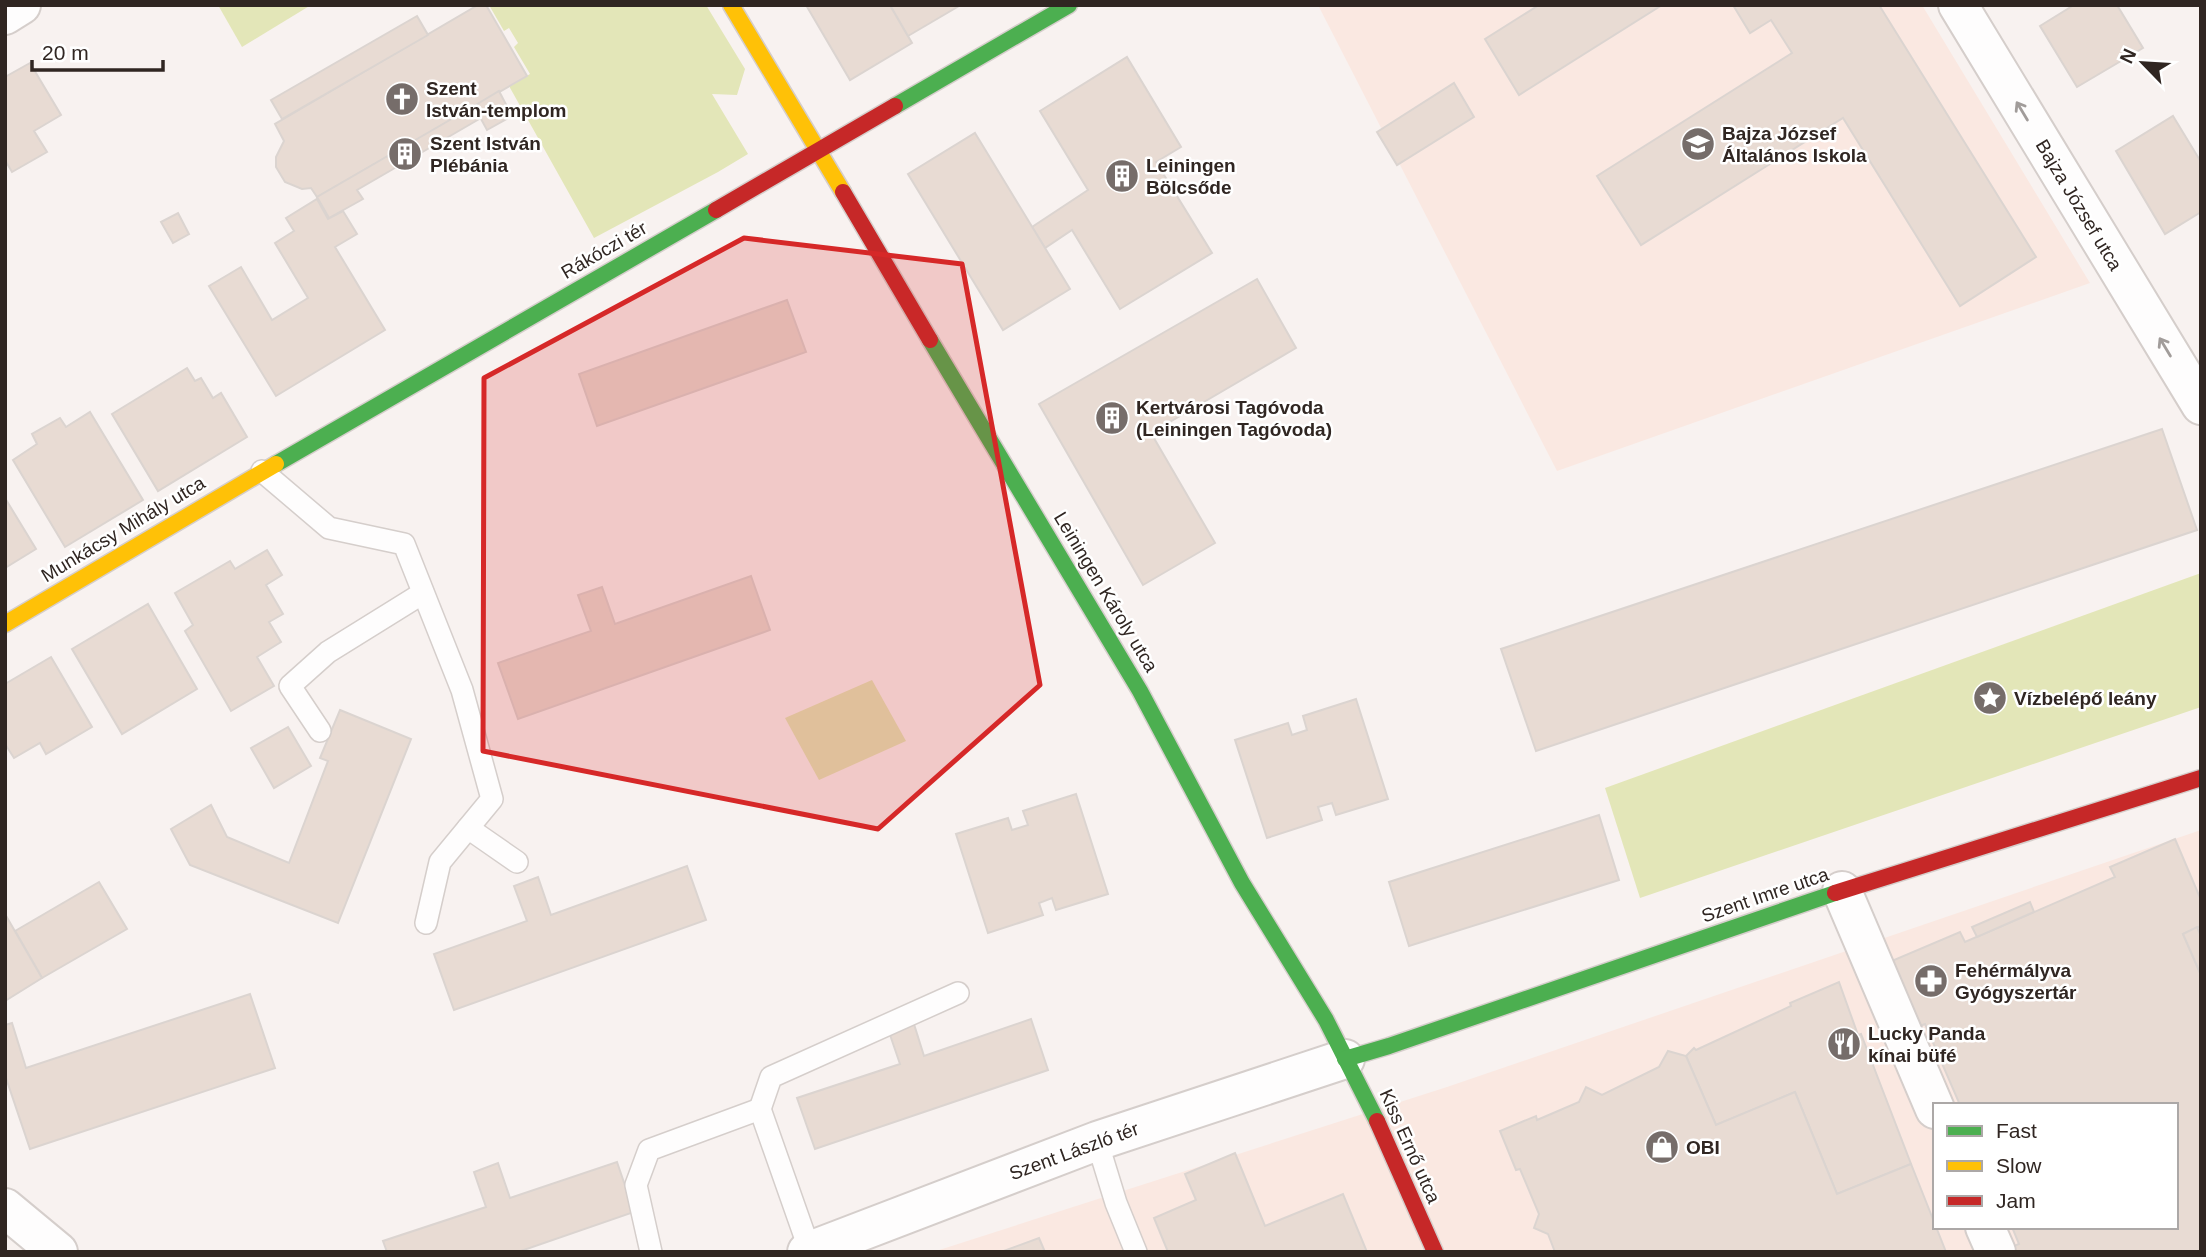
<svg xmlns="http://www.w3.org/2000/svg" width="2206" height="1257" viewBox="0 0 2206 1257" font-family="Arial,sans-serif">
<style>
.built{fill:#fae8e1;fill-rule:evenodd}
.green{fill:#e3e6b8}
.building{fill:#e8dbd3;stroke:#dbd4d0;stroke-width:2}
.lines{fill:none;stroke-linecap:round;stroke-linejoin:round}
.lane-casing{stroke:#d5cecb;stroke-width:24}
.street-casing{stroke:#d5cecb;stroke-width:42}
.fast-casing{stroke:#d5cecb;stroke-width:19}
.slow-casing{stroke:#d5cecb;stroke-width:19}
.jam-casing{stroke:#d5cecb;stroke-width:19}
.lane{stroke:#fefdfd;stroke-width:21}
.street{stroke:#fefdfd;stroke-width:38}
.fast{stroke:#4caf50;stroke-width:16}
.slow{stroke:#ffc107;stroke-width:16}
.jam{stroke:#c62828;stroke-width:16}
.oneway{stroke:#a19c9a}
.marked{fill:#d62828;fill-opacity:0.2;stroke:#d62828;stroke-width:5;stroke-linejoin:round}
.labels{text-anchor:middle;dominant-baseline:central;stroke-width:5;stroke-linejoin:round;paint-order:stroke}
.poi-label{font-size:19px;font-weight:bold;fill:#302622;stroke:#fff;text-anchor:start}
.street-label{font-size:19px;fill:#302622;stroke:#fff}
</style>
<rect width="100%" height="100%" fill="#f8f2f0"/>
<g class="built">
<path d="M1318,5H1922L2090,283L1557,471Z"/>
<path d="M2201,830V1252H933L1447,1087ZM1935,1105H2176V1227H1935Z"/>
</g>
<g class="green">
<path d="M218,5H311L242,47Z"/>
<path d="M489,5H706L745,69L737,95L712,94L748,154L718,172L594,238L509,86L530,74L514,47L518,43L509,28L504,31Z"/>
<path d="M2201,573V707L1640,898L1605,788Z"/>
<path d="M872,680L906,741L819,780L785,718Z"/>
</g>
<g class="building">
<path d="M478,5H486L527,76L317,197L311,188L302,189L285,182L276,167V157L284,141L275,124Z"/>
<path d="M806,5H890L912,43L850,80Z"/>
<path d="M890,5H959V6L908,36Z"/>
<path d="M1539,5H1662L1519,95L1485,39Z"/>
<path d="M1733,5H1879L2036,257L1960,306L1843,118L1641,245L1597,176L1792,53L1771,20L1750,33Z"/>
<path d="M2074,5H2117L2143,48L2077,87L2040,26Z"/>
<path d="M417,16L428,35L282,119L271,100Z"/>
<path d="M1127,57L1181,147L1156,162L1212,253L1120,309L1072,230L1045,248L1032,227L1088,190L1040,111Z"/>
<path d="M30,63L61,115L34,131L47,152L12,172L5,160V77Z"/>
<path d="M1454,83L1474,117L1397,165L1377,132Z"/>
<path d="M499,91L512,116L487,130L474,106Z"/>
<path d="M474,106L481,118L357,190L363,199L329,218L317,197Z"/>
<path d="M2173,116L2201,162V212L2165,234L2116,151Z"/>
<path d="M975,133L1070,289L1003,330L908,174Z"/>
<path d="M317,199L328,219L343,211L357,234L335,247L385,330L276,396L209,286L241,267L272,320L308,298L275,243L294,231L286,218Z"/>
<path d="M178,213L189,234L173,243L161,222Z"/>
<path d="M1257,279L1296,348L1151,433L1215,543L1143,585L1039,404Z"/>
<path d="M787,300L806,352L597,426L579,374Z"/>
<path d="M187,368L195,381L201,378L213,398L221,393L247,437L158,491L112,414Z"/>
<path d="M90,412L143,500L65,547L13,460L37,444L32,434L60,418L66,427Z"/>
<path d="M2162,429L2197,530L1536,751L1501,649Z"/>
<path d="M5,498L36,549L5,568Z"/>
<path d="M267,550L282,575L266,585L283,614L269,622L281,642L257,657L274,686L231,711L185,631L193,625L175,593L230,561L235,569Z"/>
<path d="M751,576L770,630L518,719L498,663L591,631L578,595L602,587L615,624Z"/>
<path d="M148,604L197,689L122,734L72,649Z"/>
<path d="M51,657L92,727L46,754L40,743L14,758L5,744V684Z"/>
<path d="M1356,699L1388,799L1336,815L1332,803L1318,807L1322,820L1267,838L1235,740L1288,723L1292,735L1307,730L1303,716Z"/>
<path d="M340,710L411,739L338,923L190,865L171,829L211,805L227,837L289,863L328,761L320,758Z"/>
<path d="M288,727L311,766L274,788L251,748Z"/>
<path d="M1076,794L1108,894L1056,910L1052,898L1039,903L1043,915L988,933L956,834L1008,818L1012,830L1028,825L1023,811Z"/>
<path d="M1599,815L1619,880L1409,946L1389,882Z"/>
<path d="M2175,839L2201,900V926L2183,934L2201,975V1252H2010L2009,1248L2019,1244L2012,1227H2176V1105H1960L1925,1024L1915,1028L1887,963L1960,932L1965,942L2115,877L2110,867Z"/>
<path d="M687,866L706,920L454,1010L434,954L527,921L514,886L538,877L551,915Z"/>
<path d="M99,882L127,929L42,978L15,931Z"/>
<path d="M2030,902L2034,912L1977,937L1972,927Z"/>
<path d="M5,914L42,978L5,1001Z"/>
<path d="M2197,927L2201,936V975L2183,934Z"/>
<path d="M1839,982L1858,1035L1861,1034L1911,1164L1837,1194L1795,1092L1716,1125L1686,1056L1694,1048L1696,1050L1791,1006L1790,1003Z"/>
<path d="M250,994L275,1068L30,1149L5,1075V1025L12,1023L26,1068Z"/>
<path d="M1031,1019L1048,1070L815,1149L797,1098L900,1064L888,1029L913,1021L924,1056Z"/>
<path d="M1668,1051L1686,1056L1716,1125L1795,1092L1837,1194L1911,1164L1946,1252H1555L1548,1234L1534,1228L1539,1214L1520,1169L1516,1170L1500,1131L1536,1116L1537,1120L1579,1102L1586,1087L1602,1095L1659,1067Z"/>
<path d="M1235,1153L1265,1226L1343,1194L1367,1252H1168L1154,1218L1196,1200L1185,1174Z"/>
<path d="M617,1162L634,1212L518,1252H387L383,1241L486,1207L474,1172L498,1163L510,1198Z"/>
<path d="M1039,1238L1045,1252H1001Z"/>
</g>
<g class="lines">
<g class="lane-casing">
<g id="lane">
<path d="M262,471L329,528L404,544L462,690L492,799L440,862L426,923"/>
<path d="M320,731L290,686L328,652L423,593"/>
<path d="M468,828L517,862"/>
<path d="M760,1109L771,1077L958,993"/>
<path d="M1097,1141L1116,1203L1136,1252"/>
<path d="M651,1252L636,1185L649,1150L760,1109L810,1251"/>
</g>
</g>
<g class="street-casing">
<g id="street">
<path d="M1958,5L2201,405"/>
<path d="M5,15L21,5"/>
<path d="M1842,891L1935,1109"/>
<path d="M5,1208L58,1252"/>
<path d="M1985,1227L1996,1252"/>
<path d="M807,1252L1097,1141L1345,1059"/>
</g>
</g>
<g class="fast-casing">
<g id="fast">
<path d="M895,106L1069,5"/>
<path d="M930,340L1140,691L1242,883L1326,1020L1377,1121"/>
<path d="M276,464L716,210"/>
<path d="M1345,1059L1389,1046L1835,893"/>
</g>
</g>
<g class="slow-casing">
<g id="slow">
<path d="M731,5L843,192"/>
<path d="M5,624L276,464"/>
</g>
</g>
<g class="jam-casing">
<g id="jam">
<path d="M843,192L930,340"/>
<path d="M716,210L895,106"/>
<path d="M1835,893L2201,778"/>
<path d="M1377,1121L1435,1252"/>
</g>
</g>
<use href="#lane" class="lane"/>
<use href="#street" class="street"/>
<use href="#fast" class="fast"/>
<use href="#slow" class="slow"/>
<use href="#jam" class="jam"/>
</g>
<defs><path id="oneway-shaft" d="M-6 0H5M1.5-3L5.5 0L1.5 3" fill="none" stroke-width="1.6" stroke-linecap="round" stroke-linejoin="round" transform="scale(1.75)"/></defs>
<g class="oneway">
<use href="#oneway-shaft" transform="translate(2022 111) rotate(-121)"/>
<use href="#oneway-shaft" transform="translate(2165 347) rotate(-121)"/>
</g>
<path class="marked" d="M744,238L962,264L1040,685L878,829L483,751L484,378Z"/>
<defs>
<g id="church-disc" transform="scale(1.75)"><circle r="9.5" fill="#766d6a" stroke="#fff"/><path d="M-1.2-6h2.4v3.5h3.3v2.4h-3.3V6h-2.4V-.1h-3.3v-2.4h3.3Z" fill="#fff"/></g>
<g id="school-disc" transform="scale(1.75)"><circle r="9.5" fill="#766d6a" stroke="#fff"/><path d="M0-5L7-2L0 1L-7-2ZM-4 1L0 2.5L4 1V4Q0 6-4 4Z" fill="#fff"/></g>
<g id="building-disc" transform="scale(1.75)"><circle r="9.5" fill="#766d6a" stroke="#fff"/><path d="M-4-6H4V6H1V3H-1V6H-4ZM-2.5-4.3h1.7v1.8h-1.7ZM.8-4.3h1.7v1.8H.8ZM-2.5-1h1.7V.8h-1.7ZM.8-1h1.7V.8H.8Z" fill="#fff"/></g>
<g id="sight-disc" transform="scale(1.75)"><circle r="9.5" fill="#766d6a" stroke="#fff"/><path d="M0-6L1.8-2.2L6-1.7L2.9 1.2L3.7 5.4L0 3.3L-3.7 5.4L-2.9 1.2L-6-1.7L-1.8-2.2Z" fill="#fff"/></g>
<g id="pharmacy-disc" transform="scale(1.75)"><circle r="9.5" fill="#766d6a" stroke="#fff"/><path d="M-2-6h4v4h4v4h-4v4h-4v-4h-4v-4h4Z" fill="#fff"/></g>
<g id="restaurant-disc" transform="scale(1.75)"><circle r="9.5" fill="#766d6a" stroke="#fff"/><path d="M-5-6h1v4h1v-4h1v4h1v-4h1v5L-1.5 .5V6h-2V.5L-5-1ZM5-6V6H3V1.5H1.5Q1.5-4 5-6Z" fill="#fff"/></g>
<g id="shop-disc" transform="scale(1.75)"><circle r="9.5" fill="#766d6a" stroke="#fff"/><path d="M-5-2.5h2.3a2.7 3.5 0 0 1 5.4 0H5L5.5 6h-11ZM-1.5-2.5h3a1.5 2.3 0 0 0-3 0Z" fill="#fff"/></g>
</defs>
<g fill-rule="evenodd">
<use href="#church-disc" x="402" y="99"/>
<use href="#school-disc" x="1698" y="144"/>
<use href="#building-disc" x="405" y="154"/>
<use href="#building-disc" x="1122" y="176"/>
<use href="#building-disc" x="1112" y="418"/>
<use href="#sight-disc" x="1990" y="698"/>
<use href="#pharmacy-disc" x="1931" y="981"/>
<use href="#restaurant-disc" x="1844" y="1044"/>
<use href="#shop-disc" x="1662" y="1147"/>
</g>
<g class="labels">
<g class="poi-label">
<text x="426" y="88">Szent<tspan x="426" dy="22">István-templom</tspan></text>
<text x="1722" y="133">Bajza József<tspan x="1722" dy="22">Általános Iskola</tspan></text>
<text x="430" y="143">Szent István<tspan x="430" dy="22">Plébánia</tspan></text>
<text x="1146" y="165">Leiningen<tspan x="1146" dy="22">Bölcsőde</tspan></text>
<text x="1136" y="407">Kertvárosi Tagóvoda<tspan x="1136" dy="22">(Leiningen Tagóvoda)</tspan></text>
<text x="2014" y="698">Vízbelépő leány</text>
<text x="1955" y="970">Fehérmályva<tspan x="1955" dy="22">Gyógyszertár</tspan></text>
<text x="1868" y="1033">Lucky Panda<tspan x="1868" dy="22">kínai büfé</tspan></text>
<text x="1686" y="1147">OBI</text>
</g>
<g class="street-label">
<text transform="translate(2079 205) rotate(59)">Bajza József utca</text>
<text transform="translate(604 250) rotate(-30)">Rákóczi tér</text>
<text transform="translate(123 529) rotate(-31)">Munkácsy Mihály utca</text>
<text transform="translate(1106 592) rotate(59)">Leiningen Károly utca</text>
<text transform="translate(1765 895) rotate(-19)">Szent Imre utca</text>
<text transform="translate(1410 1146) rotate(66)">Kiss Ernő utca</text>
<text transform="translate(1074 1151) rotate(-20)">Szent László tér</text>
</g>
</g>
<rect width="2206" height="1257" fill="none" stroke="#302622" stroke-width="14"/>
<rect x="1933" y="1103" width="245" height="126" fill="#ffffff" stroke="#aca8a7" stroke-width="2"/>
<rect x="1947" y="1126" width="35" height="10" fill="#4caf50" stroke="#aca8a7" stroke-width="2"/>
<text x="1996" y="1138" font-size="21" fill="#302622">Fast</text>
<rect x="1947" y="1161" width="35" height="10" fill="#ffc107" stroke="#aca8a7" stroke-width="2"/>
<text x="1996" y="1173" font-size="21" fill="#302622">Slow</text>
<rect x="1947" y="1196" width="35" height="10" fill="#c62828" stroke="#aca8a7" stroke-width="2"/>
<text x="1996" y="1208" font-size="21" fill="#302622">Jam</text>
<g transform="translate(2143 63) rotate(295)" stroke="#ffffff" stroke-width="5" paint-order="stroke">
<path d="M0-5L12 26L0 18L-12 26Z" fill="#302622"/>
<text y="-10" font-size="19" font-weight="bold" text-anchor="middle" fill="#302622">N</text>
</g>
<path d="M32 60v10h131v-10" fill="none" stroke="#302622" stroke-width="3.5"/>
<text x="42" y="60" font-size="21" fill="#302622" stroke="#ffffff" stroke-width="5" paint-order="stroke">20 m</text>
</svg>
